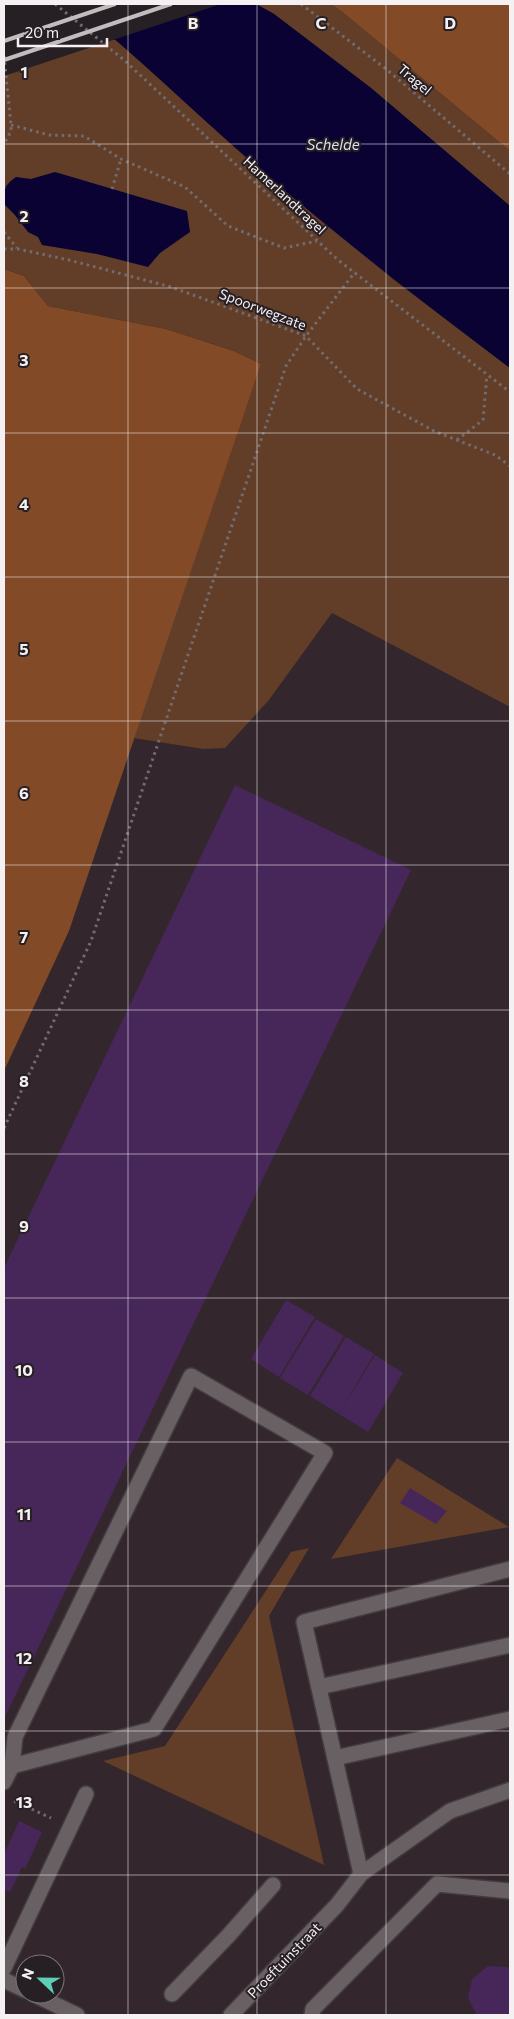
<svg xmlns="http://www.w3.org/2000/svg" width="514" height="2019" viewBox="0 0 514 2019" font-family="Commissioner,sans-serif">
<style>
.built{fill:#34262d;fill-rule:evenodd}
.green{fill:#623e29}
.forest{fill:#824a26}
.water{fill:#090233}
.pier{fill:#261f23}
.building{fill:#47275a}
.lines{fill:none;stroke-linecap:round;stroke-linejoin:round}
.minor-casing{stroke:#423c3f;stroke-width:18}
.path{stroke:#726c6f;stroke-width:3;stroke-dasharray:2.5 4;stroke-linecap:butt}
.minor{stroke:#696064;stroke-width:15}
.rail{stroke:#c2bcbf;stroke-width:4}
.grid{fill:none;stroke:#f5f0f2;stroke-width:1;stroke-opacity:0.55}
.labels{text-anchor:middle;dominant-baseline:central;stroke-width:4;stroke-linejoin:round;paint-order:stroke}
.street-label{font-size:14px;fill:#f5f0f2;stroke:#261f23}
.water-label{font-size:15px;font-style:italic;fill:#dcdff0;stroke:#261f23}
.grid-label{font-size:16px;text-anchor:middle;font-weight:bold;fill:#f5f0f2;stroke:#261f23;stroke-width:4;stroke-linejoin:round;paint-order:stroke}
</style>
<rect width="100%" height="100%" fill="#261f23"/>
<path class="built" d="M332,613L510,707V2015H4V1071L69,931L133,738L203,749L269,700ZM25,1964H55V1994H25Z"/>
<g class="green">
<path d="M256,4H331L341,11L510,151V206L371,88L274,14Z"/>
<path d="M116,39L268,176L394,280L510,368V707L332,613L269,700L225,748L203,749L133,738L261,364L234,351L166,329L48,306L24,276L4,269V76Z"/>
<path d="M397,1458L509,1527L331,1559Z"/>
<path d="M309,1548L269,1616L324,1865L103,1761L165,1746L291,1552Z"/>
</g>
<g class="forest">
<path d="M331,4H510V151L341,11Z"/>
<path d="M4,269L24,276L48,306L166,329L234,351L261,364L69,931L4,1071Z"/>
</g>
<g class="water">
<path d="M72,4H256L274,14L371,88L510,206V368C428,306 347,244 269,177C202,121 141,58 72,4Z"/>
<path d="M55,172L187,211L190,232L160,253L148,267L97,254L42,245L38,237L28,232L14,214L4,204C4,190 4,185 16,177L31,179Z"/>
</g>
<path class="pier" d="M73,4H221L113,40L70,5Z"/>
<g class="building">
<path d="M235,785L411,870L4,1719V1268Z"/>
<path d="M286,1300L315,1317L279,1377L251,1359Z"/>
<path d="M316,1319L344,1336L308,1395L280,1378Z"/>
<path d="M346,1337L374,1354L339,1414L310,1396Z"/>
<path d="M375,1355L403,1373L368,1432L339,1414Z"/>
<path d="M410,1488L447,1511L436,1524L400,1503Z"/>
<path d="M19,1821L42,1832L25,1869L22,1867L10,1892L4,1889V1854Z"/>
<path d="M488,1966L507,1967L510,1969V2015H477L468,1998L472,1979Z"/>
</g>
<g class="lines">
<g class="minor-casing">
<g id="minor">
<path d="M319,1687L510,1645"/>
<path d="M335,1758L510,1719"/>
<path d="M4,1782L12,1766L15,1737L191,1376L325,1453L154,1729L12,1766"/>
<path d="M361,1874L304,1622L510,1569"/>
<path d="M4,1968L86,1794"/>
<path d="M4,1980L25,1990"/>
<path d="M33,1994L77,2015"/>
<path d="M172,1994L228,1936L273,1885"/>
<path d="M231,2015L337,1905L361,1874L450,1811L510,1790"/>
<path d="M312,2015L313,2009L437,1884L510,1891"/>
</g>
</g>
<g class="path">
<path d="M55,4L124,60L338,260L510,392"/>
<path d="M301,4L386,69L510,174"/>
<path d="M4,56L11,125V131L4,144"/>
<path d="M11,125L49,135L84,136L121,159L185,187L228,226L284,248L317,241"/>
<path d="M112,189L121,159"/>
<path d="M4,232L17,248"/>
<path d="M4,249H18L69,260L171,287L306,336L357,389L434,431L495,455L510,466"/>
<path d="M457,440L483,420L487,375"/>
<path d="M4,1128L91,941L286,366L306,336L355,272"/>
<path d="M14,1801L51,1818"/>
</g>
<use href="#minor" class="minor"/>
<g class="rail">
<path d="M4,41L115,4"/>
<path d="M4,60L171,4"/>
</g>
</g>
<path class="grid" d="M128,4V2015M257,4V2015M386,4V2015M4,144H510M4,288H510M4,433H510M4,577H510M4,721H510M4,865H510M4,1010H510M4,1154H510M4,1298H510M4,1442H510M4,1586H510M4,1731H510M4,1875H510"/>
<g class="labels">
<g class="street-label">
<text transform="translate(415 79) rotate(40)">Tragel</text>
<text transform="translate(285 195) rotate(43)">Hamerlandtragel</text>
<text transform="translate(263 309) rotate(21)">Spoorwegzate</text>
<text transform="translate(284 1960) rotate(-46)">Proeftuinstraat</text>
</g>
<g class="water-label">
<text x="333" y="144">Schelde</text>
</g>
</g>
<g class="grid-label">
<text x="193" y="29">B</text>
<text x="321" y="29">C</text>
<text x="450" y="29">D</text>
<text x="24" y="78">1</text>
<text x="24" y="222">2</text>
<text x="24" y="366">3</text>
<text x="24" y="510">4</text>
<text x="24" y="655">5</text>
<text x="24" y="799">6</text>
<text x="24" y="943">7</text>
<text x="24" y="1087">8</text>
<text x="24" y="1232">9</text>
<text x="24" y="1376">10</text>
<text x="24" y="1520">11</text>
<text x="24" y="1664">12</text>
<text x="24" y="1808">13</text>
</g>
<rect width="514" height="2019" fill="none" stroke="#f5f0f2" stroke-width="10"/>
<g transform="translate(40 1979) rotate(292)"><circle r="24" fill="#261f23" stroke="#797376"/>
<path d="M0-4L9 19L0 12L-9 19Z" fill="#5eceb8"/>
<text y="-8" font-size="14" font-weight="bold" text-anchor="middle" fill="#f5f0f2">N</text>
</g>
<path d="M18 38v8h89v-8" fill="none" stroke="#f5f0f2" stroke-width="2.5"/>
<text x="25" y="38" font-size="15" fill="#f5f0f2" stroke="#261f23" stroke-width="4" paint-order="stroke">20 m</text>
</svg>
